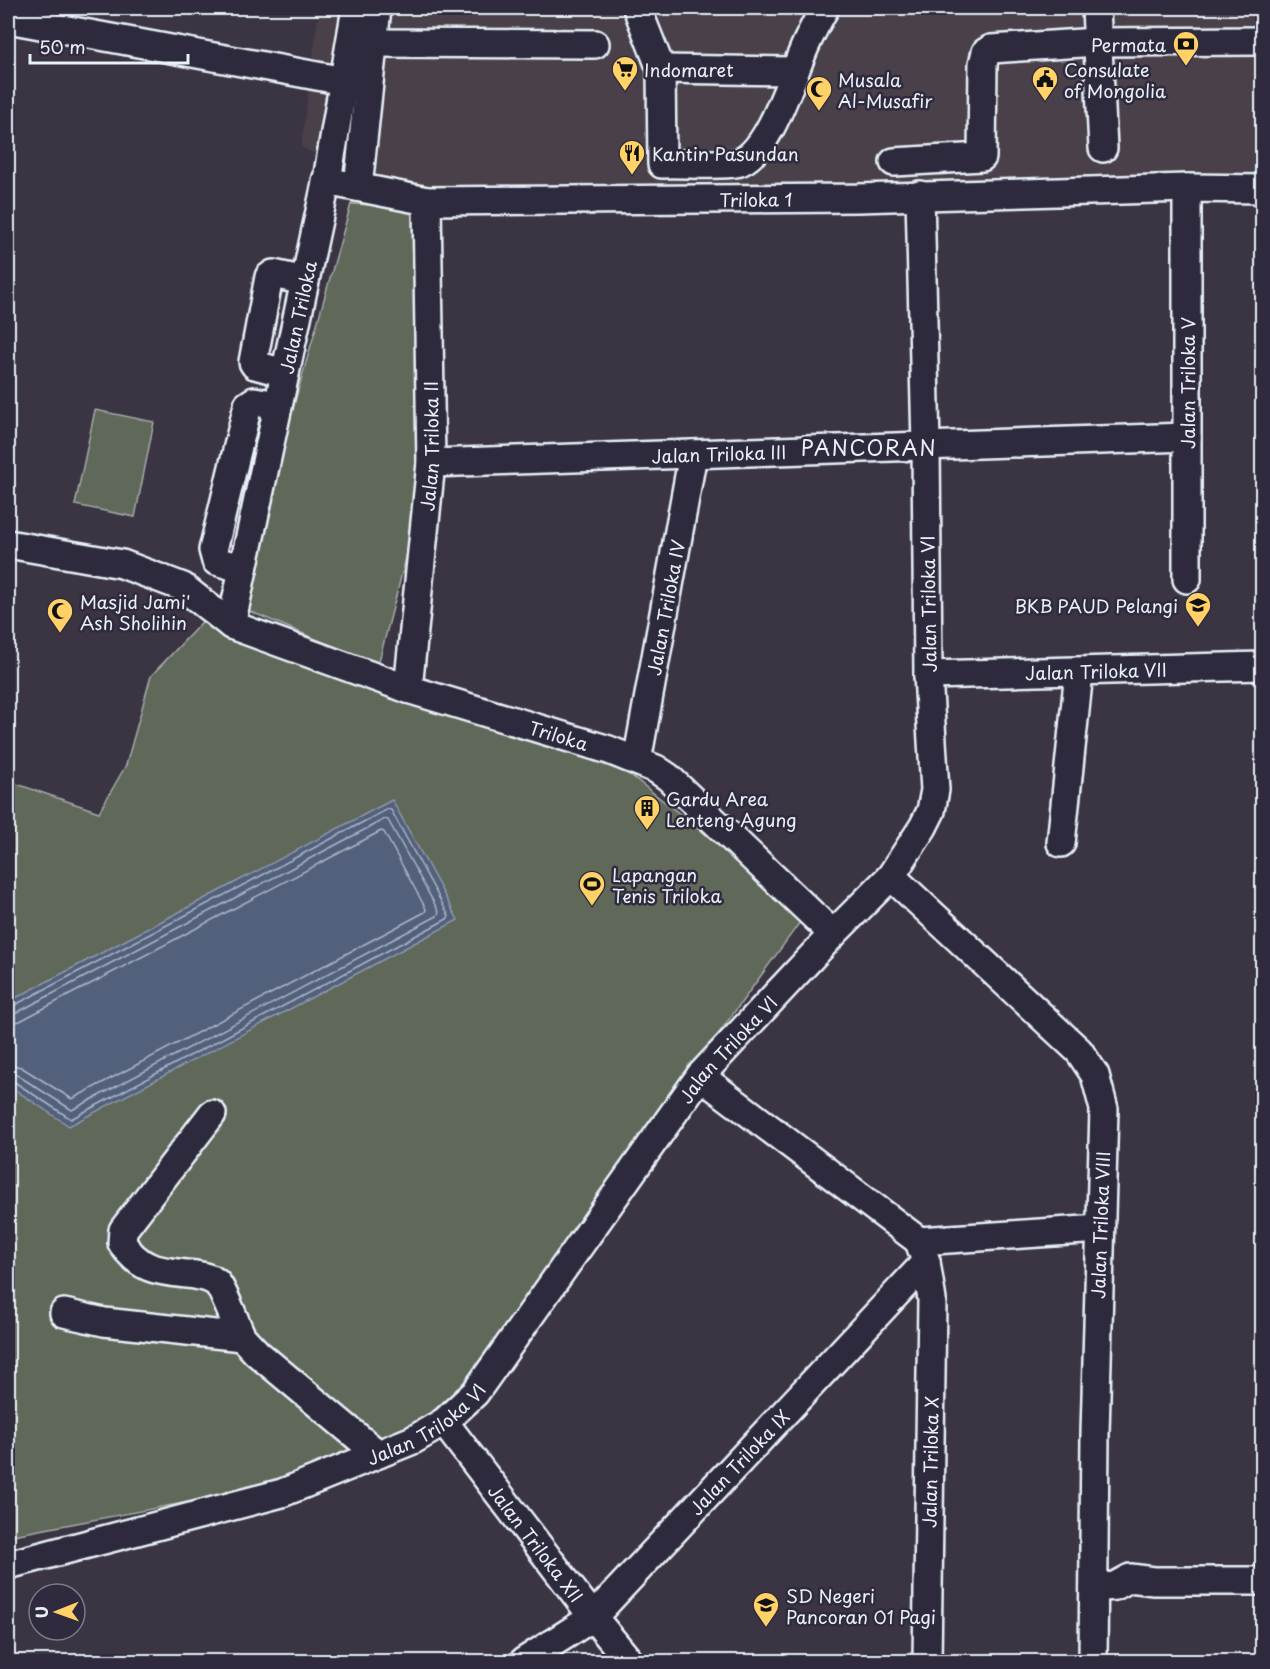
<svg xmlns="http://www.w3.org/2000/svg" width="1270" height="1669" viewBox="0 0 1270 1669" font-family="'Playpen Sans',sans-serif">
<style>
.built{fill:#4a404a}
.green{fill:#60675a;stroke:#a4aca9;stroke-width:1.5}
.water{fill:#52617c;stroke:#8e9bae;stroke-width:1.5}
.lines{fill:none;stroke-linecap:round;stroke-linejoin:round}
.shore{stroke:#acb7c6;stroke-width:1.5}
.minor-casing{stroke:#e8f1f8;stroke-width:32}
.minor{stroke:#2f2a3d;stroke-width:27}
.labels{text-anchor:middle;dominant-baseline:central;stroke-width:5;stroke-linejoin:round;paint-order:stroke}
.poi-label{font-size:18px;fill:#e8f1f8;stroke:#2f2a3d;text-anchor:start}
.street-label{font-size:18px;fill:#e8f1f8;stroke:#2f2a3d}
.quarter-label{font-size:21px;letter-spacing:1.5px;fill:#e8f1f8;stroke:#2f2a3d}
</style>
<rect width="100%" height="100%" fill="#3b3443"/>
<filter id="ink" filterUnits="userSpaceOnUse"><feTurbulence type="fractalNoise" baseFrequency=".0167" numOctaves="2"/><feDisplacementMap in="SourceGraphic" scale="12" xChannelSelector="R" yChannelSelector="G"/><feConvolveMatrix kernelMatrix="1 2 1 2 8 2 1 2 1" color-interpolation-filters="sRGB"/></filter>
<g filter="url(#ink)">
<path class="built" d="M319,8H1262V173L828,194L399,196L301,147Z"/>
<g class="green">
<path d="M351,204L418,207L441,424L378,665L237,606Z"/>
<path d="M95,410L154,422L135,517L75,505Z"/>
<path d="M203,621L383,690L628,773L806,914L444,1409L304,1480L8,1536V781L99,812L126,765L151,676Z"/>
</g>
<path class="water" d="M392,800L458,920L69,1126L8,1085V1002Z"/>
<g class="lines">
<g class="shore">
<path d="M8,1007L13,1006L388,809L391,810L449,916L447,919L71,1119L13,1081L8,1080"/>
<path d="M8,1015L16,1013L385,819L388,820L439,912L437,916L72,1110L17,1075L8,1073"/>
<path d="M8,1024L20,1021L381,831L384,832L426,909L425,912L72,1099L21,1067L8,1064"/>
</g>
<g class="minor-casing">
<g id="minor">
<path d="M637,8L661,69L662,164C678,163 729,166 740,162C772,149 793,70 808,40C813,29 819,18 825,8"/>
<path d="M1096,8L1103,148"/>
<path d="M8,19L344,81"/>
<path d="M372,43L595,44"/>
<path d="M661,69L794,71"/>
<path d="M894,162L982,157L983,64L986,52L991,49L1097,42L1262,41"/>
<path id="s1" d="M326,181L427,201L858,198L1187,188L1262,189"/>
<path d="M358,187L377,8"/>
<path d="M1187,188V579"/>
<path d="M285,373L255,365L253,362L269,277L273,274L305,281"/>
<path id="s2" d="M431,463L1187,437"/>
<path id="s3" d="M8,544L122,564L183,587L231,625L408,689L609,750L656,769L668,777L833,934"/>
<path d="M243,569L216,561L213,550L248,405L254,401L278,405"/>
<path id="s4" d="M231,625L328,174L356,8"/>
<path id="s5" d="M928,675L1262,666"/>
<path id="s6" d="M408,689L431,463L427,201"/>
<path id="s7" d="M637,761L693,454"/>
<path d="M1061,843L1079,672"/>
<path d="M891,876L1079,1051L1095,1075L1104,1109L1095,1433L1093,1662"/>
<path d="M700,1076L919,1241"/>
<path d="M212,1114L123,1230L122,1243C142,1273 163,1271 195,1275C202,1276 211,1278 217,1283C223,1289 237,1327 242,1337"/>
<path d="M926,1262L932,1300L927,1662"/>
<path d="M64,1313L104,1322L242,1337L257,1353L378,1454"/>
<path id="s8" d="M444,1422L593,1617L630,1662"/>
<path id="s9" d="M8,1565L282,1493L413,1440L444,1422L475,1393L700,1076L833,934L891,876L923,827L931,811L935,790L928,675L926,446L920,195"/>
<path d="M1094,1588L1115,1586L1130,1578L1154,1581H1262"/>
<path id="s10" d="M523,1662L593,1617L926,1262L919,1241L1100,1229"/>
</g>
</g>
<use href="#minor" class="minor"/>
</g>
</g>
<defs>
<g id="bank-pin" transform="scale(1.35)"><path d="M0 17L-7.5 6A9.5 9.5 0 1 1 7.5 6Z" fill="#ffd166" stroke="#2f2a3d"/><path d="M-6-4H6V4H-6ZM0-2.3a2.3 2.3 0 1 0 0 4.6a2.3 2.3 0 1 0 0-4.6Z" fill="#111"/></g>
<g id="supermarket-pin" transform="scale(1.35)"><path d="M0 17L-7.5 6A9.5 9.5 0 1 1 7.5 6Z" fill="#ffd166" stroke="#2f2a3d"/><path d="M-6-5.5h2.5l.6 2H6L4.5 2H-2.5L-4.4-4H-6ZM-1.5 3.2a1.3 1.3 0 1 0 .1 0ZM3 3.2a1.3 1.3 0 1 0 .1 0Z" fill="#111"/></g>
<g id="civic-pin" transform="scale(1.35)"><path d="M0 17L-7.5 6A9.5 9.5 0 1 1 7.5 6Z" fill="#ffd166" stroke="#2f2a3d"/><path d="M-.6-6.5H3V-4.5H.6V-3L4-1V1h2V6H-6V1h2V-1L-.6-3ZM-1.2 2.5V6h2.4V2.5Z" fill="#111"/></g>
<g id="mosque-pin" transform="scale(1.35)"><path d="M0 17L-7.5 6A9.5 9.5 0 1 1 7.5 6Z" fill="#ffd166" stroke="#2f2a3d"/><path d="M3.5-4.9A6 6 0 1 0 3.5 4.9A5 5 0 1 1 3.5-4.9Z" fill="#111"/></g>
<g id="restaurant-pin" transform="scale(1.35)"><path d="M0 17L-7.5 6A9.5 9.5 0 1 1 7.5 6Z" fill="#ffd166" stroke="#2f2a3d"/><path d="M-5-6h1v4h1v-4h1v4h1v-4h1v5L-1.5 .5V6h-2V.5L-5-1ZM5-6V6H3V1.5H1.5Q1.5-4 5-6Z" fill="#111"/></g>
<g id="school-pin" transform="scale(1.35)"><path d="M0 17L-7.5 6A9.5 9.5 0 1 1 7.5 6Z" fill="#ffd166" stroke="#2f2a3d"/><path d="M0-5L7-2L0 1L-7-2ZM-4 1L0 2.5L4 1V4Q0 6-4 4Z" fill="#111"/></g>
<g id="building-pin" transform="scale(1.35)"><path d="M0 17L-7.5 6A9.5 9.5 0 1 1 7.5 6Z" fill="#ffd166" stroke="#2f2a3d"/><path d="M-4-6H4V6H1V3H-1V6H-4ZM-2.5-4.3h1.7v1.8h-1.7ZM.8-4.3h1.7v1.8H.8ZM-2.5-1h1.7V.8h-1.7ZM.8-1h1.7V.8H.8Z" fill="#111"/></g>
<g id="stadium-pin" transform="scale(1.35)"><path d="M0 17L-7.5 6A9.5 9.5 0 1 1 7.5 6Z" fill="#ffd166" stroke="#2f2a3d"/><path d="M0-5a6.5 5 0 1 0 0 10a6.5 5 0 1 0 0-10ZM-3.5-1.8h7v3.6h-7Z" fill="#111"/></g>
</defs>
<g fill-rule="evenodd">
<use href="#bank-pin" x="1186" y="44"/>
<use href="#supermarket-pin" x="625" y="69"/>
<use href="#civic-pin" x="1045" y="79"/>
<use href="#mosque-pin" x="819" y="89"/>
<use href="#restaurant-pin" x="632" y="153"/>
<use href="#school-pin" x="1198" y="605"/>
<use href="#mosque-pin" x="60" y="611"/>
<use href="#building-pin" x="647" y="808"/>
<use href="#stadium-pin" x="592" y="884"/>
<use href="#school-pin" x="766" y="1605"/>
</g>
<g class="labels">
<g class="poi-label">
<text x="1166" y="44" text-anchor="end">Permata</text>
<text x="644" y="69">Indomaret</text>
<text x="1064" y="69">Consulate<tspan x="1064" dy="21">of Mongolia</tspan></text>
<text x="838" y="79">Musala<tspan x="838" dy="21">Al-Musafir</tspan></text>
<text x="652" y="153">Kantin Pasundan</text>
<text x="80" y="601">Masjid Jami'<tspan x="80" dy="21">Ash Sholihin</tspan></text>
<text x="1178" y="605" text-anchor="end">BKB PAUD Pelangi</text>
<text x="666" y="798">Gardu Area<tspan x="666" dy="21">Lenteng Agung</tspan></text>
<text x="612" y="874">Lapangan<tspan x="612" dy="21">Tenis Triloka</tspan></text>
<text x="786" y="1595">SD Negeri<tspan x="786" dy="21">Pancoran 01 Pagi</tspan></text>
</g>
<g class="street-label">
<text stroke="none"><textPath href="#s1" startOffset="432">Triloka 1</textPath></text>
<text stroke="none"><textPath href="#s4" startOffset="315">Jalan Triloka</textPath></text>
<text transform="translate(1187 383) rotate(-90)">Jalan Triloka V</text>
<text stroke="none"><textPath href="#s6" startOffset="244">Jalan Triloka II</textPath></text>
<text stroke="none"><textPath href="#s2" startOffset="288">Jalan Triloka III</textPath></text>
<text transform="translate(928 604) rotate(-91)">Jalan Triloka VI</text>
<text stroke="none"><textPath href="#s7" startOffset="156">Jalan Triloka IV</textPath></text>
<text stroke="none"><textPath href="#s5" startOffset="168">Jalan Triloka VII</textPath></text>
<text stroke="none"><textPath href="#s3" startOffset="588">Triloka</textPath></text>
<text stroke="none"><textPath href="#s9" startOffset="930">Jalan Triloka VI</textPath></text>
<text transform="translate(1100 1225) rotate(-88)">Jalan Triloka VIII</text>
<text stroke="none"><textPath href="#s9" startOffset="444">Jalan Triloka VI</textPath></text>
<text stroke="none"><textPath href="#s10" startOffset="296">Jalan Triloka IX</textPath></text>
<text transform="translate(930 1462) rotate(-89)">Jalan Triloka X</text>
<text stroke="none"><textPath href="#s8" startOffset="152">Jalan Triloka XII</textPath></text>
</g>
<g class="quarter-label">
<text x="869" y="447">PANCORAN</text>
</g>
</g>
<rect width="1270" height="1669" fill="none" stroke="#2f2a3d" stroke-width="30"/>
<rect x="15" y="15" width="1240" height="1639" fill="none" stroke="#e8f1f8" stroke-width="2" filter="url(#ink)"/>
<g transform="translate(57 1612) rotate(269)"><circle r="28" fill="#2f2a3d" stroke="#797a88" stroke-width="1.5"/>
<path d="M0-4.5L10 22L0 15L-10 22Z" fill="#ffd166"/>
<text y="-9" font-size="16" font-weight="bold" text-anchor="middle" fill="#e8f1f8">U</text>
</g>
<path d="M30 54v9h158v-9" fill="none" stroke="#e8f1f8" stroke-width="3"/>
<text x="39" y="54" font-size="18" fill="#e8f1f8" stroke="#2f2a3d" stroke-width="4.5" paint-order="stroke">50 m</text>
</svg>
